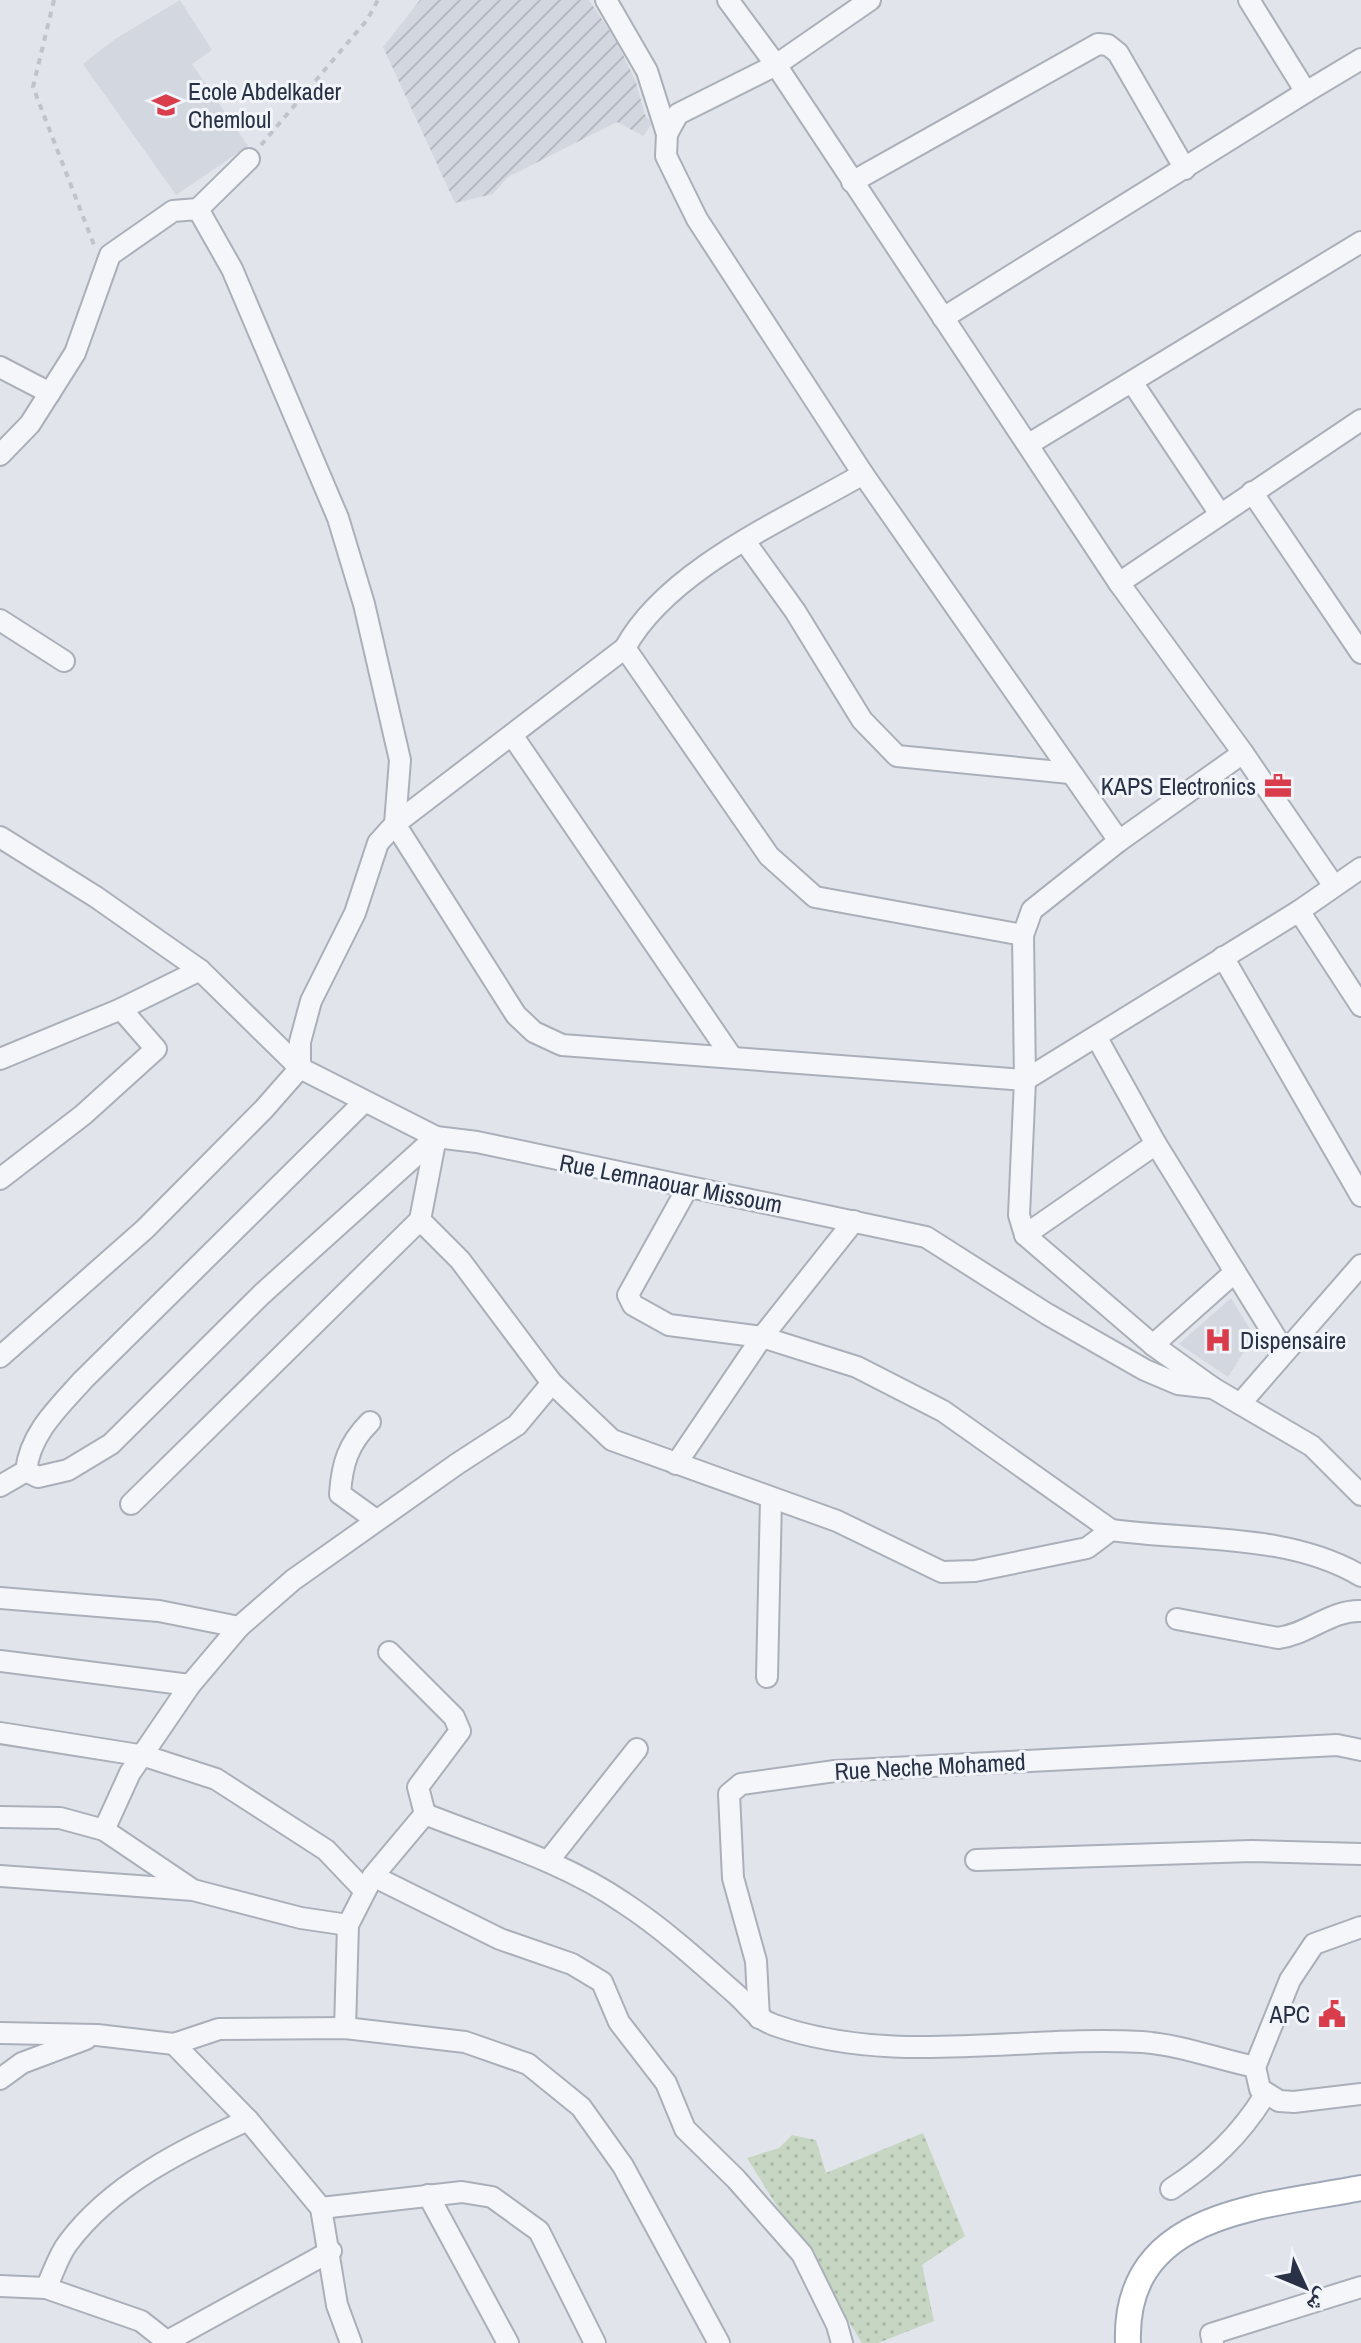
<svg xmlns="http://www.w3.org/2000/svg" width="1361" height="2343" viewBox="0 0 1361 2343" font-family="'Archivo Narrow','Noto Naskh Arabic',sans-serif">
<style>
.built{fill:#d3d7e0}
.industrial{fill:url(#industrial-furrows)}
.park{fill:url(#park-dots)}
.lines{fill:none;stroke-linecap:round;stroke-linejoin:round}
.minor-casing{stroke:#aaafb9;stroke-width:24}
.major-casing{stroke:#a0a8b8;stroke-width:28}
.path{stroke:#c0c3ca;stroke-width:4;stroke-dasharray:6 6;stroke-linecap:butt}
.minor{stroke:#f5f6f9;stroke-width:20}
.major{stroke:#fff;stroke-width:24}
.labels{text-anchor:middle;dominant-baseline:central;stroke-width:6;stroke-linejoin:round;paint-order:stroke}
.poi-label{font-size:24px;fill:#283145;stroke:#f1f4f8;text-anchor:start}
.street-label{font-size:24px;fill:#283145;stroke:#f1f4f8}
</style>
<defs>
<pattern id="industrial-furrows" width="10" height="10" patternUnits="userSpaceOnUse" patternTransform="scale(2)"><rect width="10" height="10" fill="#d3d7e0"/><path d="M-1 1l2-2M0 10L10 0M9 11l2-2" fill="none" stroke="#b5b9c2"/></pattern>
<pattern id="park-dots" width="8" height="8" patternUnits="userSpaceOnUse" patternTransform="scale(2)"><rect width="8" height="8" fill="#c6d6c2"/><path d="M2 2h.1M6 6h.1" fill="none" stroke="#aab8a8" stroke-width="1.8" stroke-linecap="round"/></pattern>
</defs>
<rect width="100%" height="100%" fill="#e1e5eb"/>
<g class="built">
<path d="M180,0L212,50L192,64L248,146L176,195L83,64L115,39Z"/>
<path d="M1231,1298L1254,1336L1228,1377L1179,1344Z"/>
</g>
<path class="industrial" d="M420,0H589L617,42L636,82L645,115L652,124L643,136L617,122L508,177L493,194L455,203L383,47Z"/>
<path class="park" d="M923,2133L965,2236L922,2265L934,2321L878,2343H862L747,2158L779,2148L792,2135L816,2140L826,2173Z"/>
<g class="lines">
<g class="minor-casing">
<g id="minor">
<path d="M606,0L647,71L667,134"/>
<path d="M728,0L776,65L1119,583L1243,753L1334,886"/>
<path d="M870,0L776,65L678,114L667,134L666,156L697,219L863,474L1119,841"/>
<path d="M1249,0L1306,92L1361,59"/>
<path d="M852,182L1098,44L1108,45L1118,53L1185,169"/>
<path d="M198,209L249,159"/>
<path d="M943,318L1306,92"/>
<path d="M0,367L50,393"/>
<path d="M1132,382L1220,514"/>
<path d="M1029,444L1361,242"/>
<path d="M0,455L30,424L75,353L110,255L173,211L198,209L232,269L338,518L364,604L400,760L395,824L516,1015L534,1032L562,1045L1025,1080L1019,1215L1025,1235L1153,1345L1213,1388"/>
<path d="M1252,492L1361,653"/>
<path d="M746,543L795,611L862,720L897,756L1070,773"/>
<path d="M1119,583L1361,420"/>
<path d="M0,620L64,661"/>
<path d="M625,648L769,856L815,897L1023,935"/>
<path d="M512,735L731,1056"/>
<path d="M1243,753L1119,841L1032,910L1023,935L1025,1080L1299,911L1361,868"/>
<path d="M0,837L96,897L200,970L300,1068L436,1137L477,1142L926,1237L1047,1314L1145,1370L1178,1384L1213,1388L1312,1446L1361,1495"/>
<path d="M1299,911L1361,1006"/>
<path d="M1223,957L1361,1196"/>
<path d="M1097,1038L1156,1144L1284,1351"/>
<path d="M0,1059L121,1009L200,970"/>
<path d="M364,1102L83,1380C59,1407 30,1433 26,1471L38,1477L68,1470L111,1444L262,1294L436,1137"/>
<path d="M436,1137L420,1220L460,1260L552,1383L612,1440L837,1521L942,1572L975,1571L1087,1548L1111,1530C1192,1541 1289,1533 1361,1576"/>
<path d="M0,1179L83,1115L156,1049L121,1009"/>
<path d="M688,1187L628,1295L633,1305L669,1325L762,1337L857,1367L943,1411L1111,1530"/>
<path d="M1025,1235L1156,1144"/>
<path d="M1153,1345L1235,1272"/>
<path d="M0,1357L145,1229L264,1109L300,1068V1042L311,1001L355,913L378,843L395,824L625,648C668,569 786,519 863,474"/>
<path d="M1240,1404L1361,1265"/>
<path d="M370,1422C348,1444 342,1464 340,1494L376,1520"/>
<path d="M676,1464L762,1337L854,1221"/>
<path d="M0,1486L26,1471"/>
<path d="M131,1504L420,1220"/>
<path d="M0,1598L159,1611L239,1627"/>
<path d="M1177,1619L1278,1638C1309,1634 1330,1610 1361,1611"/>
<path d="M0,1661L190,1685"/>
<path d="M767,1677L771,1499"/>
<path d="M0,1733L145,1756L216,1779L326,1850L365,1891"/>
<path d="M425,1814C493,1841 563,1861 624,1903C664,1929 702,1964 737,1995C750,2007 757,2019 774,2025C893,2067 1020,2035 1142,2042C1181,2045 1217,2059 1255,2067L1260,2089L1279,2101L1294,2102L1361,2094"/>
<path d="M0,1817L60,1818L104,1830L190,1888"/>
<path d="M104,1830L130,1773L190,1685L239,1627L293,1580L457,1464L517,1425L552,1383"/>
<path d="M549,1860L637,1749"/>
<path d="M976,1860L1251,1851L1361,1854"/>
<path d="M0,1876L193,1890L301,1918L348,1925"/>
<path d="M373,1876L500,1939L572,1964L602,1982L619,2022L666,2083L685,2129L736,2179L802,2254L837,2325L842,2343"/>
<path d="M759,2018L756,1961L733,1878L729,1794L741,1784L835,1771L1337,1745L1361,1750"/>
<path d="M345,2028L348,1925L373,1876L425,1814L418,1787L460,1731L454,1717L389,1652"/>
<path d="M0,2033L97,2035L174,2044L219,2029L345,2028L465,2042L528,2064L581,2107L623,2166L719,2343"/>
<path d="M174,2044L248,2120L321,2208L462,2192L492,2197L539,2231L595,2343"/>
<path d="M1255,2067L1290,1980L1314,1944L1361,1927"/>
<path d="M0,2079L22,2063L86,2039"/>
<path d="M1171,2189C1211,2163 1240,2135 1265,2095"/>
<path d="M428,2195L508,2343"/>
<path d="M321,2208L337,2305L351,2343"/>
<path d="M0,2286L46,2288L141,2321L169,2343"/>
<path d="M46,2288C53,2274 58,2256 68,2243C111,2185 183,2149 248,2120"/>
<path d="M164,2343L331,2251"/>
<path d="M1213,2343L1211,2334L1361,2287"/>
</g>
</g>
<g class="major-casing">
<path id="major" d="M1128,2343C1123,2210 1265,2207 1361,2188"/>
</g>
<g class="path">
<path d="M54,0L33,87L94,245"/>
<path d="M261,145L367,20L378,0"/>
</g>
<use href="#minor" class="minor"/>
<use href="#major" class="major"/>
</g>
<defs>
<g id="school-bare" transform="scale(2.16)"><path d="M0-5L7-2L0 1L-7-2ZM-4 1L0 2.5L4 1V4Q0 6-4 4Z" fill="#d93d4c" stroke="#f1f4f8" stroke-width="2.5" paint-order="stroke"/></g>
<g id="office-bare" transform="scale(2.16)"><path d="M-6-3h4V-5.5h4V-3h4V5H-6ZM-1-4.5V-3h2v-1.5ZM-6 0V1H6V0Z" fill="#d93d4c" stroke="#f1f4f8" stroke-width="2.5" paint-order="stroke"/></g>
<g id="hospital-bare" transform="scale(2.16)"><path d="M-5-5h3v3.5h4V-5h3V5h-3V1.5h-4V5h-3Z" fill="#d93d4c" stroke="#f1f4f8" stroke-width="2.5" paint-order="stroke"/></g>
<g id="civic-bare" transform="scale(2.16)"><path d="M-.6-6.5H3V-4.5H.6V-3L4-1V1h2V6H-6V1h2V-1L-.6-3ZM-1.2 2.5V6h2.4V2.5Z" fill="#d93d4c" stroke="#f1f4f8" stroke-width="2.5" paint-order="stroke"/></g>
</defs>
<g fill-rule="evenodd">
<use href="#school-bare" x="166" y="105"/>
<use href="#office-bare" x="1278" y="786"/>
<use href="#hospital-bare" x="1218" y="1340"/>
<use href="#civic-bare" x="1332" y="2014"/>
</g>
<g class="labels">
<g class="poi-label">
<text x="188" y="91">Ecole Abdelkader<tspan x="188" dy="28">Chemloul</tspan></text>
<text x="1256" y="786" text-anchor="end">KAPS Electronics</text>
<text x="1240" y="1340">Dispensaire</text>
<text x="1310" y="2014" text-anchor="end">APC</text>
</g>
<g class="street-label">
<text transform="translate(671 1183) rotate(11)">Rue Lemnaouar Missoum</text>
<text transform="translate(930 1766) rotate(-3)">Rue Neche Mohamed</text>
</g>
</g>
<g transform="translate(1305 2287) rotate(134)" stroke="#f1f4f8" stroke-width="6" paint-order="stroke">
<path d="M0-6L14 30L0 20L-14 30Z" fill="#283145"/>
<text y="-12" font-size="22" font-weight="bold" text-anchor="middle" fill="#283145">ش</text>
</g>
</svg>
